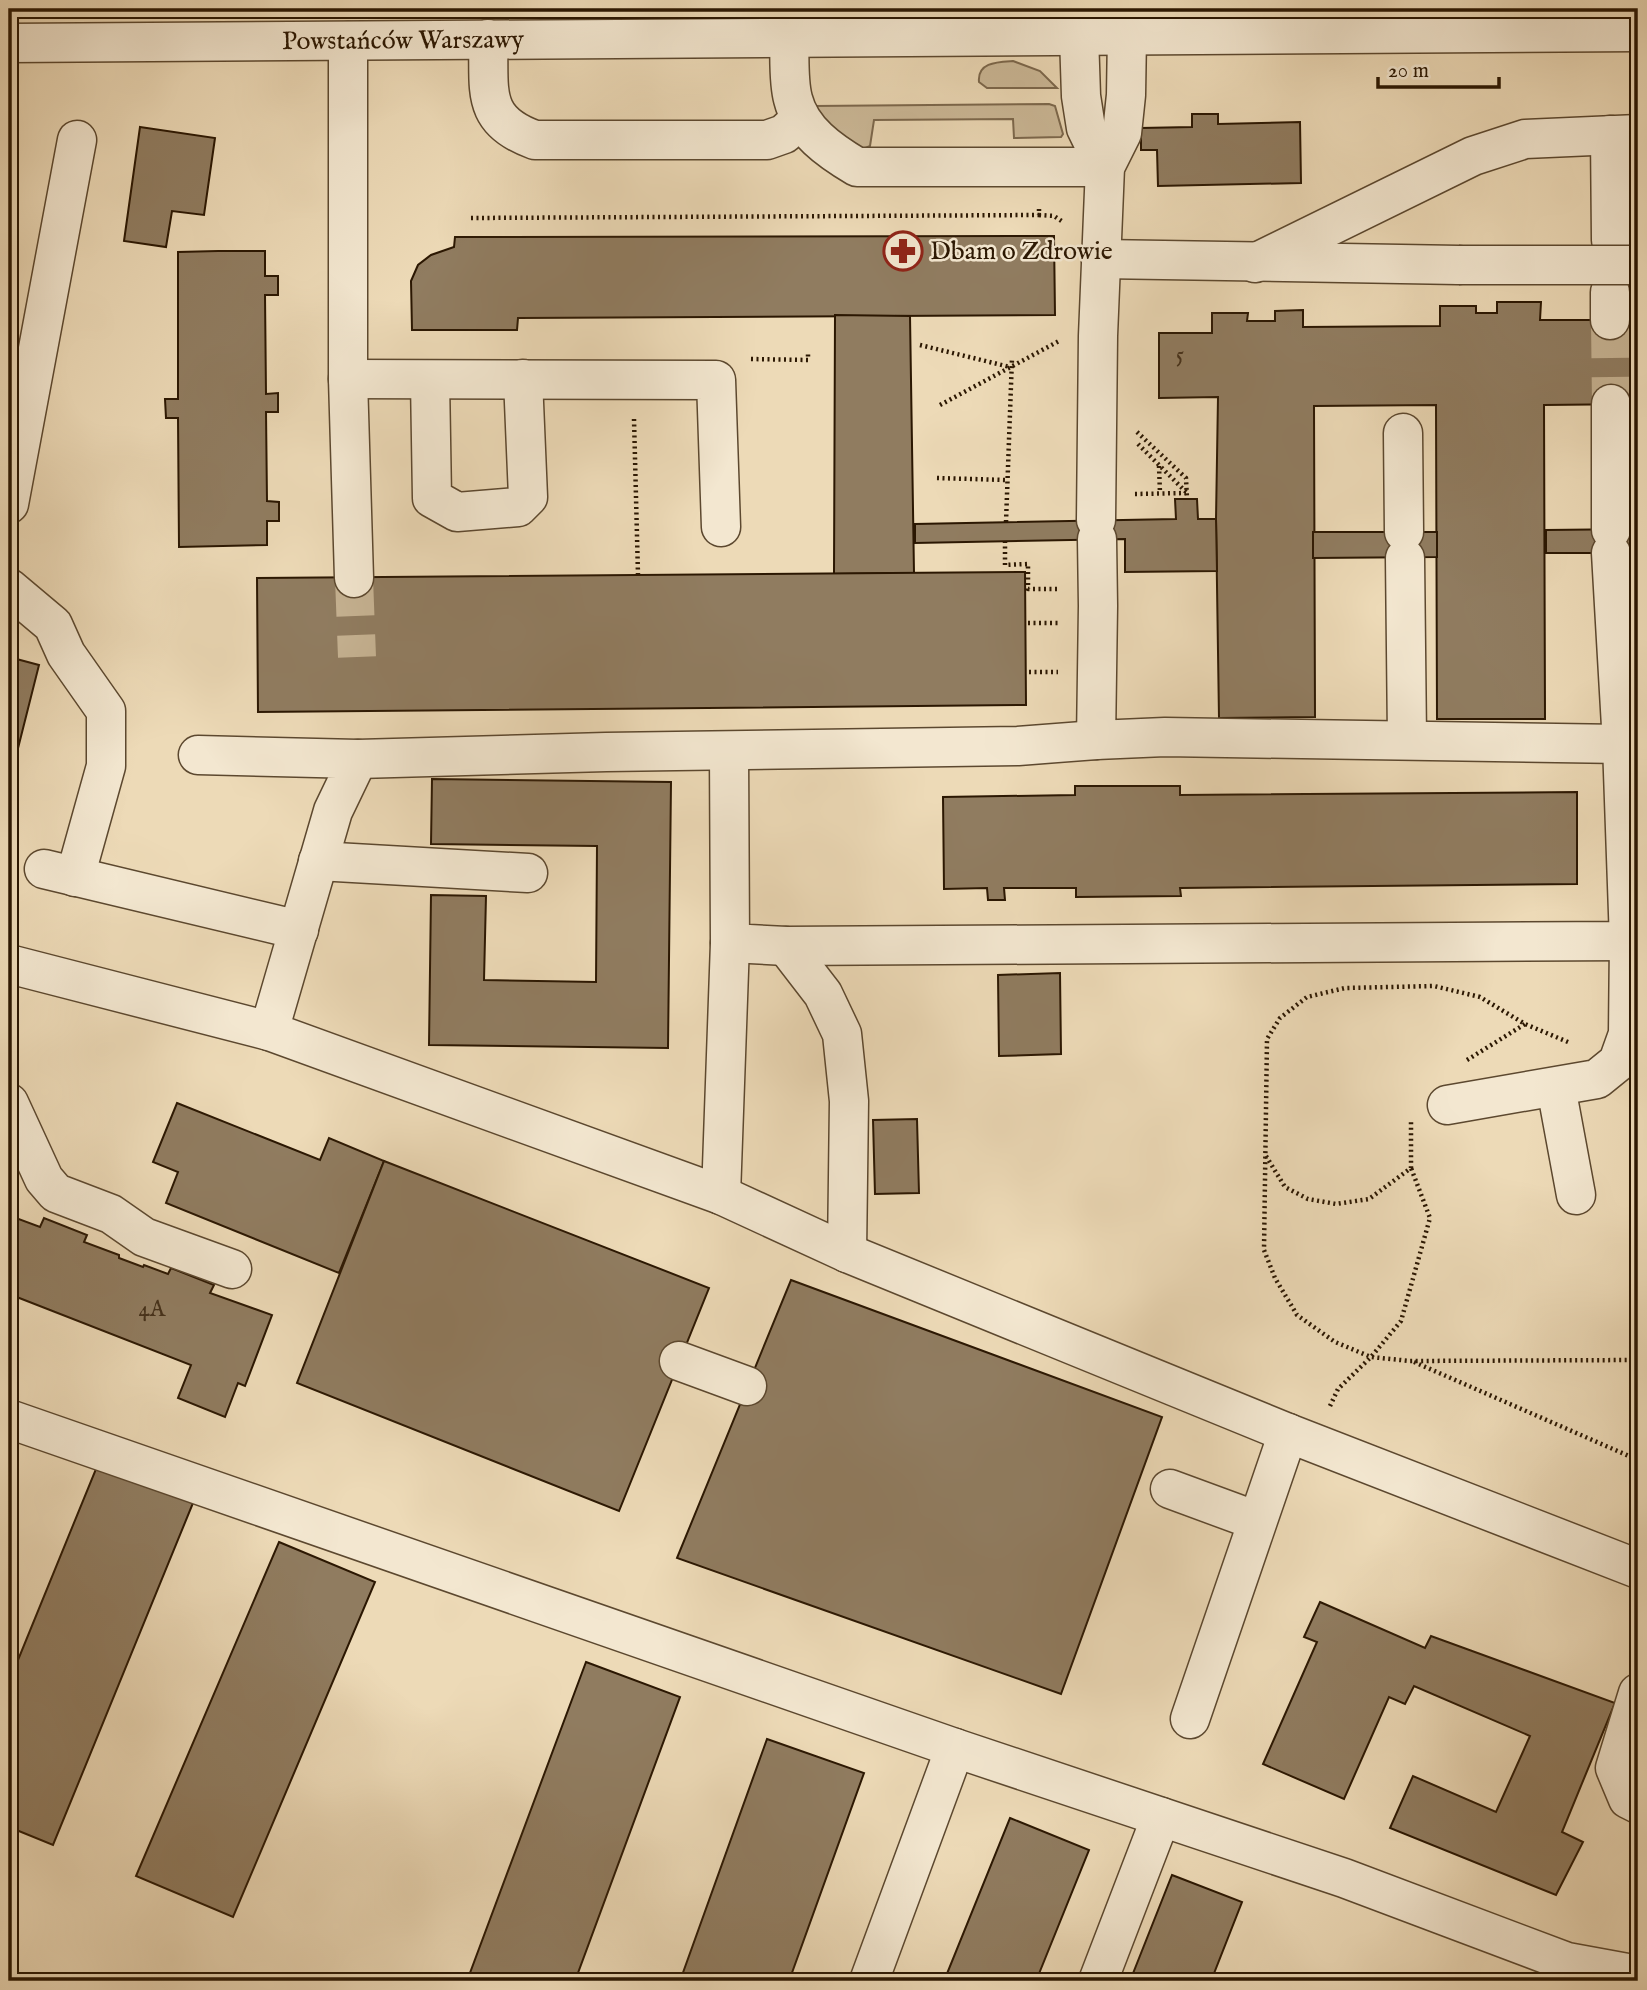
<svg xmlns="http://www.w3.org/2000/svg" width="1647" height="1990" viewBox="0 0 1647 1990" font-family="'IM FELL English',serif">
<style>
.green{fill:#ccb998;stroke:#7c684d;stroke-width:2}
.building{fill:#907c60;stroke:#2b1702;stroke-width:2}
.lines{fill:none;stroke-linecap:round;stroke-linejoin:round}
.minor-tunnel{stroke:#c6b393;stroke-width:38;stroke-dasharray:38 19;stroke-linecap:butt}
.minor-casing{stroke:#5c482f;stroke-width:41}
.path{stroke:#2b1702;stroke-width:4.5;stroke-dasharray:2 3.5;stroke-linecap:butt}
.minor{stroke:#f3e7d0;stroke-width:38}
.minor-bridge-casing{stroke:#5c482f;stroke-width:41;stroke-linecap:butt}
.minor-bridge{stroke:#f3e7d0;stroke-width:38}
.labels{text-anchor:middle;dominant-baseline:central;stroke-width:5;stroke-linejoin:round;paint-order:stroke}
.number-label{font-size:23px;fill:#44301a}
.street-label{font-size:26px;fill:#2b1702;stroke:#f3e7d0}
.poi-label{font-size:26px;fill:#2b1702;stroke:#f3e7d0;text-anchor:start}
</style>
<rect width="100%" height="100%" fill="#eddab7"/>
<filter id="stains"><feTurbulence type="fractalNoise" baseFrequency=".00286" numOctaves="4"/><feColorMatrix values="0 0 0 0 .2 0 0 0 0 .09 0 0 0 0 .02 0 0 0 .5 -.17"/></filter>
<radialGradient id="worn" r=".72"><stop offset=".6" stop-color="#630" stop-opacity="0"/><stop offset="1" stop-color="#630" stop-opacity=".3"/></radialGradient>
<g class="green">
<path d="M1013,61L1040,71L1057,88H987L979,82C977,62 998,62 1013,61Z"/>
<path d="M1049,104L1055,106L1063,134L1061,137L1014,138L1013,119L874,120L870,146L861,150L832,133L814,106Z"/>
</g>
<g class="building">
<path d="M1192,114H1218V124L1300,122L1301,183L1158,186L1157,150H1141V128L1192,127Z"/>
<path d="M140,127L215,138L204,215L172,211L166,247L124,241Z"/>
<path d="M1054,236L1055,315L518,318L517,330H412L411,281L418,265L431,255L454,247L455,237Z"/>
<path d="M218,251H265V276H278V295H265L266,394L278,393V412H266L267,501L279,502V521H267V545L179,547L178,418H166L165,399H178V252Z"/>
<path d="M1497,302H1541L1540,320H1638V404L1544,405L1545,719H1437L1436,405L1314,406L1315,717L1219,718L1216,519L1218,397L1159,398V333H1212V313H1248L1247,321H1275V311L1303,310V327L1440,326V306H1476V313H1497Z"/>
<path d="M835,315L910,316L914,573L834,574Z"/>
<path d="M1175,499H1197L1198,519H1216L1217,571L1125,572V539L915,543V524L1176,519Z"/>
<path d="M1638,529V553H1546V530Z"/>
<path d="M1313,532H1437V557L1313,558Z"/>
<path d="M1638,566V636H1633L1632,567Z"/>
<path d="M1025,572L1026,705L258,712L257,578Z"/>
<path d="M9,657L39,665L9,784Z"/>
<path d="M432,779L671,782L668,1048L429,1045L431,895L486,896L484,980L596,982L597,846L431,844Z"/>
<path d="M1075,786H1180V795L1577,792V884L1180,888L1181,896L1076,897V888H1004L1005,900H988L987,888L944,889L943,797L1075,795Z"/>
<path d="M1060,973L1061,1054L999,1056L998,975Z"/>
<path d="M177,1103L320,1160L329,1138L384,1161L339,1273L166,1203L178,1172L153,1162Z"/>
<path d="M917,1119L919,1193L875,1194L873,1120Z"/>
<path d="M384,1161L709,1288L619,1511L297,1383Z"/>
<path d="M9,1212L14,1214L13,1217L40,1227L44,1218L87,1235L84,1242L119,1255V1258L143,1267L144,1265L168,1274L171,1268L214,1285L210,1293L272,1315L245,1386L238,1383L225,1417L178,1398L191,1365L9,1294Z"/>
<path d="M791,1280L1162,1417L1061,1694L677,1558Z"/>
<path d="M98,1464L193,1503L53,1845L9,1827V1682Z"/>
<path d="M279,1542L375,1582L233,1917L136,1876Z"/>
<path d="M1320,1602L1425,1648L1431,1636L1615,1703L1562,1832L1583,1842L1556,1895L1390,1828L1413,1776L1496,1812L1530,1736L1414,1686L1405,1704L1389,1697L1344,1799L1263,1764L1317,1642L1304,1637Z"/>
<path d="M586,1662L680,1697L575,1981H467Z"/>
<path d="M767,1739L864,1773L789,1981H680Z"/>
<path d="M1010,1818L1089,1850L1036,1981H944Z"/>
<path d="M1172,1875L1242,1902L1211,1981H1130Z"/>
</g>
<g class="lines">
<g class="minor-tunnel">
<path d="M1610,320L1611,404"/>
<path d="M354,578L357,657"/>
</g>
<g class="minor-casing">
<g id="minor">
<path d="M1079,36L1081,96L1086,128L1105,167"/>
<path d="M789,38C790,57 788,81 793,99C801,131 830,151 857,167H1105"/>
<path d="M488,39C490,89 479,120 535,140H767L784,134L800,119"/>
<path d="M348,41V379L354,578"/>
<path id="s1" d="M9,43L1638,32"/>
<path d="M1610,135L1611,240"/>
<path d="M1101,259L1459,265"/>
<path d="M1255,263L1473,156L1525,139L1638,134"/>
<path d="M1610,292V320"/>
<path d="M348,379L716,380L721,527"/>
<path d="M430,380L432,498L457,512L518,507L528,497L523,379"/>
<path d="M1611,404V530"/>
<path d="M1403,433L1404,532"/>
<path d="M9,504L77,140"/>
<path d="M1096,520L1098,336L1105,167L1122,133L1126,95L1127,35"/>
<path d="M1611,553L1622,744"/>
<path d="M1405,558L1407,739"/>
<path d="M9,588L53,625L66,654L106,711V766L75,877"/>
<path d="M729,751L730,943L786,946L1629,941L1622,744L1165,737L1096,740L1098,606L1097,539"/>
<path d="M198,755L358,759L333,811L269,1031"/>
<path d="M358,759L606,752L1018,746L1096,740"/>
<path d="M318,861L528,873"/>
<path d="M44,869L299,930"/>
<path d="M786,946L823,994L842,1034L849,1101L847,1253"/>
<path d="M9,964L269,1031L721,1195L847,1253L1288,1433L1638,1569"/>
<path d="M1556,1087L1576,1195"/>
<path d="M9,1103L44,1179L56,1193L111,1214L144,1237L232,1269"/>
<path d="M1447,1105L1597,1079L1618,1062L1628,1034L1629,941"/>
<path d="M721,1195L730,943"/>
<path d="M679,1361L747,1386"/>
<path d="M9,1419L955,1748L1344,1878L1567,1962L1638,1975"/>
<path d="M1170,1489L1257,1521"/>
<path d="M1638,1693L1615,1768L1628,1799L1638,1804"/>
<path d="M1190,1719L1288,1433"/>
<path d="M869,1981L955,1748"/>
<path d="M1098,1981L1161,1817"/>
</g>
</g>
<g class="path">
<path d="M1039,215L1054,216L1063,222"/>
<path d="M471,218L1039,215V207"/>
<path d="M920,345L1010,367"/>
<path d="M751,359L808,360V352"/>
<path d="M940,405L1059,341"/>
<path d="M634,419L638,575"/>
<path d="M1137,432L1186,478L1187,499"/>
<path d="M1138,444L1186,492"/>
<path d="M1159,466L1160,493"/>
<path d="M937,478L1006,480"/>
<path d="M1135,494L1186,493"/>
<path d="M1006,522L1012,358"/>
<path d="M1005,541V565L1028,564V589H1058"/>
<path d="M1028,623H1059"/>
<path d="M1029,672H1058"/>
<path d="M1568,1042L1525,1024L1480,997L1434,986L1345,988L1307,997L1280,1018L1267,1039L1264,1250L1275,1278L1297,1315L1335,1342L1371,1357L1410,1361L1638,1360"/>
<path d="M1467,1060L1525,1024"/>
<path d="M1266,1156L1285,1187L1308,1199L1336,1204L1369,1199L1411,1168V1122"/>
<path d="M1414,1362L1638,1460"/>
<path d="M1330,1406L1338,1389L1371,1357L1401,1321L1430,1218L1411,1168"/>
</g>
<use href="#minor" class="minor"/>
<g class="minor-bridge-casing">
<path id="minor-bridge" d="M1459,265H1638"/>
</g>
<use href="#minor-bridge" class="minor-bridge"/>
</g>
<defs>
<g id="pharmacy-ring" transform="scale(2.0125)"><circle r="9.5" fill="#f3e7d0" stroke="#8f2418" stroke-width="1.5"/><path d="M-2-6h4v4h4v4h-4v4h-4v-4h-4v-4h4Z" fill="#8f2418"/></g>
</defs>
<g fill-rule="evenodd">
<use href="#pharmacy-ring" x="903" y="251"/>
</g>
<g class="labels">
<g class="number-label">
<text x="1180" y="355">5</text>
<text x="152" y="1309">4A</text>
</g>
<g class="street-label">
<text stroke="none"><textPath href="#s1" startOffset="394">Powstańców Warszawy</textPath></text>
</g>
<g class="poi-label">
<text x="930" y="251">Dbam o Zdrowie</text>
</g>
</g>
<rect width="1647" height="1990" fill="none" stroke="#eddab7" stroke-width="35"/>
<rect x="10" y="10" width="1626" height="1969" fill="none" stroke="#2b1702" stroke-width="3.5"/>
<rect x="18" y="18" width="1612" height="1955" fill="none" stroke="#2b1702" stroke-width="2"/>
<path d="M1378 77v10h121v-10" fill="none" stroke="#2b1702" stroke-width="3.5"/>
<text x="1388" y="77" font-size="21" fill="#2b1702" stroke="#f3e7d0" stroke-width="5" paint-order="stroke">20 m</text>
<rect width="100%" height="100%" filter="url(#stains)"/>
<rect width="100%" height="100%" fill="url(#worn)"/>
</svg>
